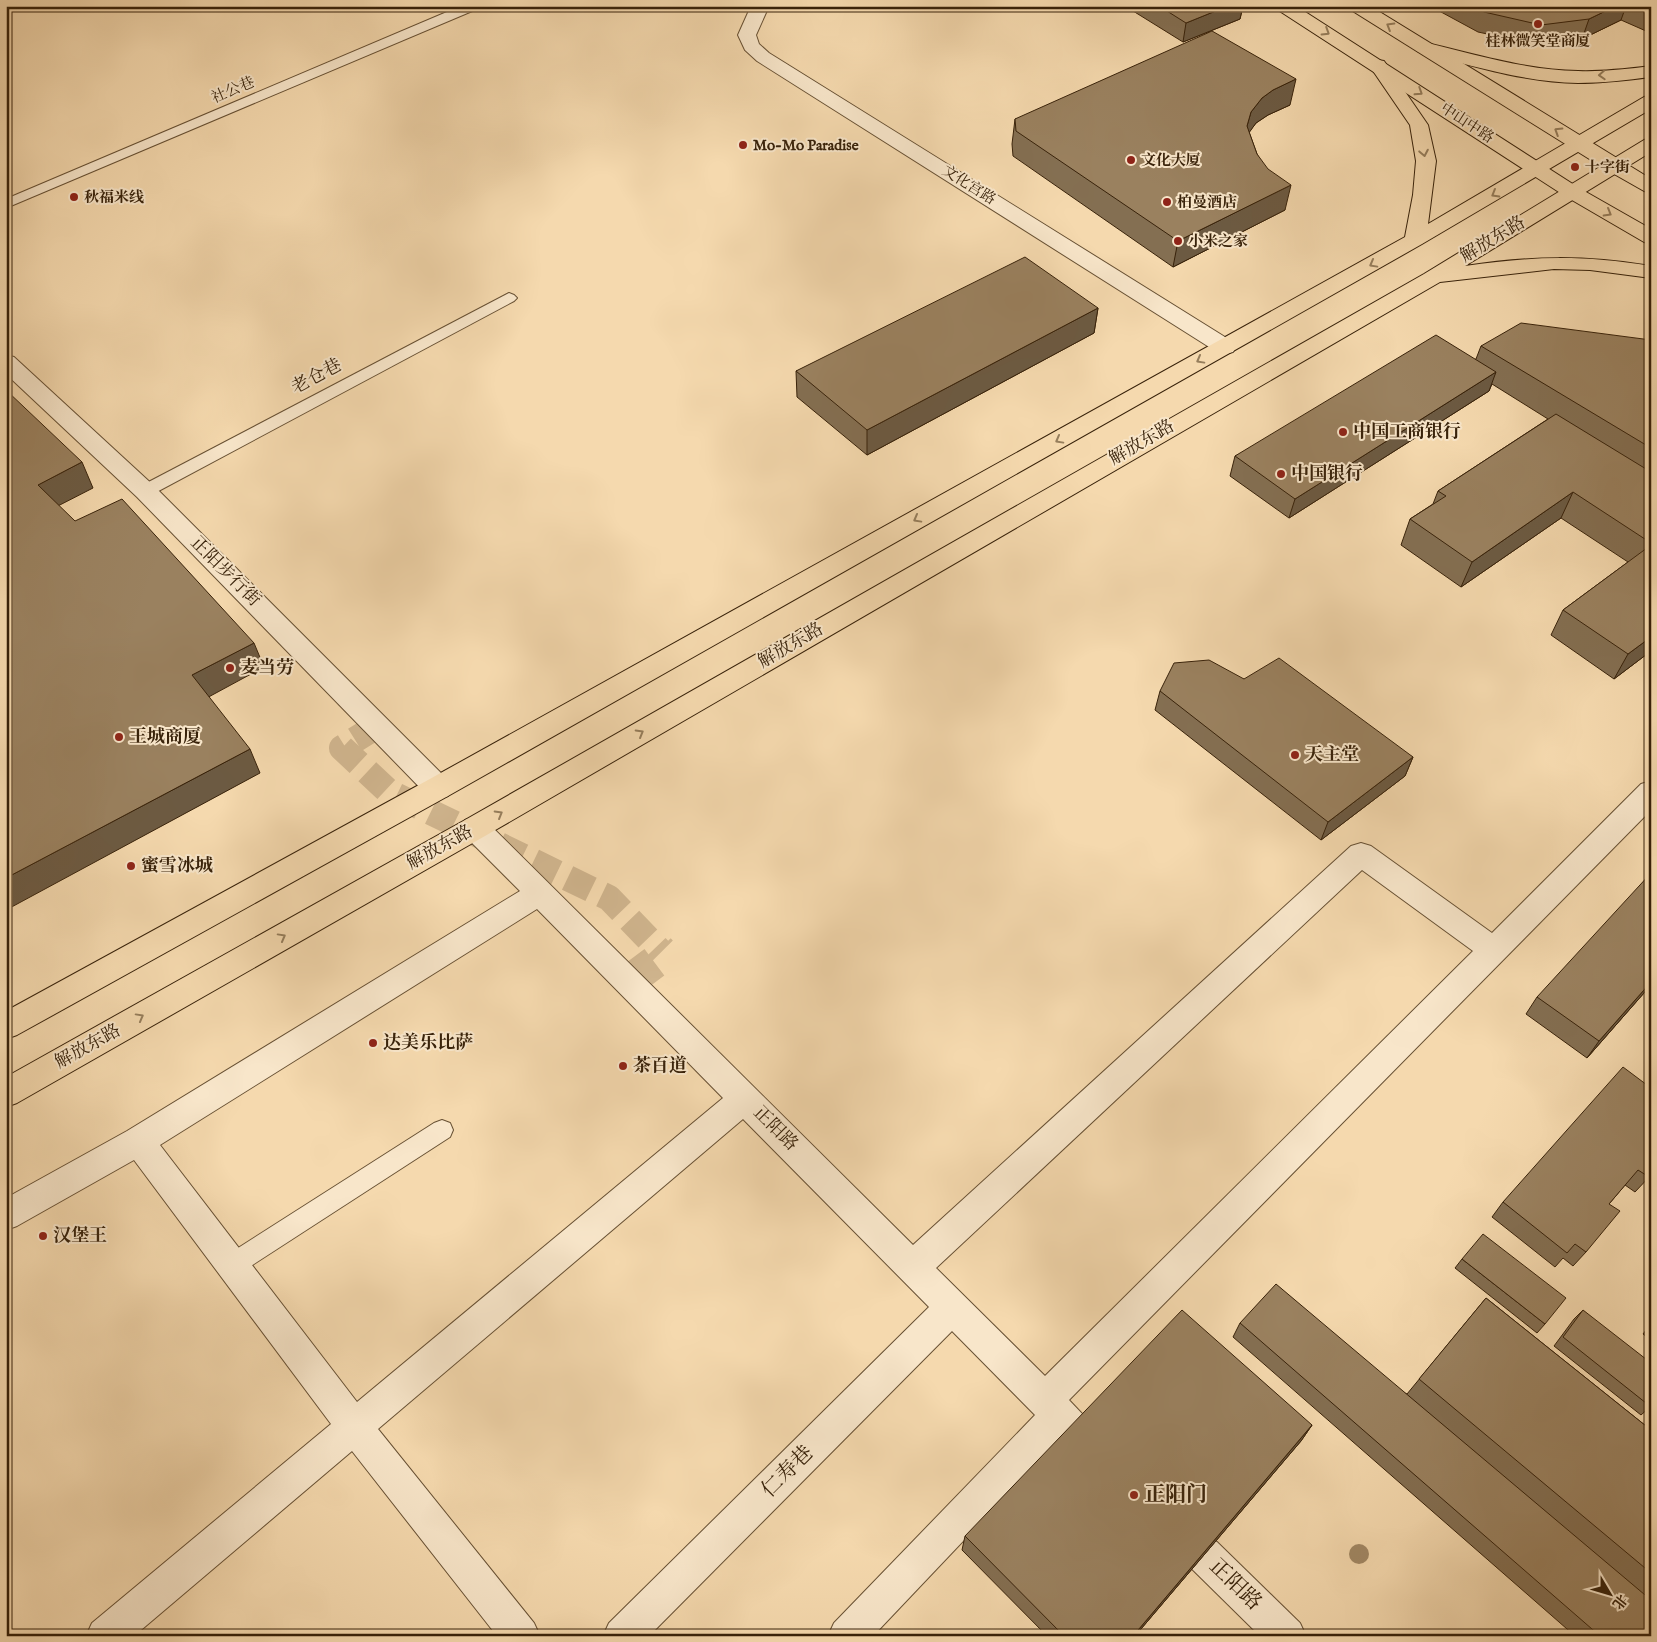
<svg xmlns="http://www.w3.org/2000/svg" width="1657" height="1642" viewBox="0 0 1657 1642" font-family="'IM FELL English','Noto Serif SC',serif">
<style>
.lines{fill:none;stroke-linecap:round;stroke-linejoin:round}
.street-tunnel-far1{stroke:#cfb48d;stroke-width:26;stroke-dasharray:26 12;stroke-linecap:butt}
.street-tunnel{stroke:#cfb48d;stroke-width:33;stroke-dasharray:33 16;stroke-linecap:butt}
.lane-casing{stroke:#675033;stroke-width:2}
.street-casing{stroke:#675033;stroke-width:2}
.primary-casing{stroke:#38220a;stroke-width:2}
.highway-casing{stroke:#38220a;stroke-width:2}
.lane{fill:#f8e6ca;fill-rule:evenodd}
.street{fill:#f8e6ca;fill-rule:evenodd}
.primary{fill:#f5d9ae;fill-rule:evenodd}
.highway{fill:#f5d9ae;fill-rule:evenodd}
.tree{fill:#a28966}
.wall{fill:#846f52;stroke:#38220a}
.shaded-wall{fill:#6c5a42;stroke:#38220a}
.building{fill:#9a815f;stroke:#38220a}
.oneway{stroke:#967e5c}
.poi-dot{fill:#8f2418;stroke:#f8e6ca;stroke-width:2}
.labels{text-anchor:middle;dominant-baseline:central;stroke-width:4;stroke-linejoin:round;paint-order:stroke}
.far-poi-label{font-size:15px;font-weight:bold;fill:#38220a;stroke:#f8e6ca;text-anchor:start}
.far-street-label{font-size:15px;fill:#38220a;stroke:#f8e6ca}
.street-label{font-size:18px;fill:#38220a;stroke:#f8e6ca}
.poi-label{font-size:18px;font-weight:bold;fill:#38220a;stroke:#f8e6ca;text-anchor:start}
.near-street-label{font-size:21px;fill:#38220a;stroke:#f8e6ca}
.near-poi-label{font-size:21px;font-weight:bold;fill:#38220a;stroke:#f8e6ca;text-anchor:start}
</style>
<rect width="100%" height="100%" fill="#f5d9ae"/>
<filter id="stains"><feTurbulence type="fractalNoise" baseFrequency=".004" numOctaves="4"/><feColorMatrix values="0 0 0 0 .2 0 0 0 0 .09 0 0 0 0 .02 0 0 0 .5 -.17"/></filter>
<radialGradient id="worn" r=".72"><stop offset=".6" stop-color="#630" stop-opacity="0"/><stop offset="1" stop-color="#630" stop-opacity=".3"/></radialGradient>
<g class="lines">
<path class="street-tunnel-far1" d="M377,726L342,748L389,792L609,898L660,951"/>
<path class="street-tunnel" d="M628,982L664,955L659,950"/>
<g class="lane-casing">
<g id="lane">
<path d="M461,6H478L477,9L6,208V199Z"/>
<path d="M509,293L514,295L517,298L514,301L151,495L145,497L139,495L136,491L139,487Z"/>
<path d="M442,1120L450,1123L453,1130L450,1137L240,1273L232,1276L224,1273L220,1265L224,1257L434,1123Z"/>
</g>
</g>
<g class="street-casing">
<g id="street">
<path d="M751,6H769L756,35L759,44L769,53L1233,342L1236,347L1233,352L1225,354L1217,352L757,61L745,50L738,35Z"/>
<path d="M6,355L14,357L153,485L448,780L452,788L448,796L438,799L428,796L137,497L6,374Z"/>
<path d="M1651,781V810L1069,1400L1087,1419L1092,1431L1087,1443L1075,1448L1059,1440L873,1636H828L834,1623L1035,1415L952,1331L649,1636H603L609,1623L929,1307L743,1119L378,1429L534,1623L540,1636H497L352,1451L134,1636H86L92,1623L331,1424L134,1160L17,1226L6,1230V1198L127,1131L520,891L465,836L461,828L465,820L475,817L485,820L913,1245L1351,846L1361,843L1371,846L1492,933L1641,784ZM1362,870L1473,951L1045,1376L936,1268ZM537,909L723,1098L357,1402L160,1145Z"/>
<path d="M1204,1537L1217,1542L1300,1623L1306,1636H1260L1191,1568L1186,1555L1191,1542Z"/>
</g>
</g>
<g class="primary-casing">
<g id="primary">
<path d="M1423,42C1474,54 1525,70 1578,71C1602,72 1627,69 1651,66V77C1627,80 1602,83 1578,83C1523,82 1469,65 1417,51L1414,47L1417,43Z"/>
<path d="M1378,60L1384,61L1428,125L1436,161L1428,224L1644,97L1651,95V109L1422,244L448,796L17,1035L6,1039V1011L428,780L1405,237L1413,195L1416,161L1410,125L1369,65L1372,61Z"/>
<path d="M1651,138V152L1465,266C1533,256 1583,255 1651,266V278L1590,270L1554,269L1440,282L485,836L17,1103L6,1107V1077L465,820L1424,274L1644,140Z"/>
</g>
</g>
<g class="highway-casing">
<g id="highway">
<path d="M1275,6H1296L1579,188L1651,229V244L1644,242L1565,196L1278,10Z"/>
<path d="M1348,6H1370L1651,179V193L1644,191L1607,170L1351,10Z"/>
</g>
</g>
<use href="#lane" class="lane"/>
<use href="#street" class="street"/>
<use href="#primary" class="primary"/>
<use href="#highway" class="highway"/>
</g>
<circle class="tree" cx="1359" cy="1554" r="10"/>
<g class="wall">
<path d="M1125,6H1243L1240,19L1183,42Z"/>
<path d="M1430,6H1651V28L1646,31L1621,20L1582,39L1534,44L1478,32Z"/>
<path d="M1290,105L1268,115L1256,123L1249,132L1257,154L1285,210L1173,267L1013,156L1012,144L1015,119Z"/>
<path d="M1098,308L1094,333L867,455L797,397L796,371Z"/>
<path d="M1651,340V651L1614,679L1551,635L1563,610L1628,562L1561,518L1461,587L1401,545L1410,519L1433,504L1438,491L1548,419L1492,384L1489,391L1289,518L1230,476L1235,456L1476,359L1481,346Z"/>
<path d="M1244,679L1413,757L1405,776L1321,840L1155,710L1160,691Z"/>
<path d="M1651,985L1587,1058L1526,1014L1537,997Z"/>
<path d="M1651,1088V1175L1635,1192L1625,1185L1609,1204L1586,1252L1573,1266L1563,1258L1555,1267L1492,1217L1503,1202Z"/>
<path d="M1462,1259L1545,1324L1537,1333L1455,1268Z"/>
<path d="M1486,1298L1651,1430V1636H1575L1233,1337L1240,1323L1407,1394Z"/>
<path d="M1583,1310L1651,1406L1641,1415L1554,1346L1574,1319Z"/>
<path d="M1651,1324V1340L1643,1334Z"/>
<path d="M1312,1425L1301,1441L1135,1636H1047L962,1550L965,1536Z"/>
</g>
<g class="shaded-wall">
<path d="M1228,6H1243L1240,19L1183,42L1186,23Z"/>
<path d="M1616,6H1626L1621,20L1582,39L1589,19Z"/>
<path d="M1651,19V28L1646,31Z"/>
<path d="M1296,79L1290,105L1268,115L1256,123L1246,137L1247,126L1251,112L1262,98L1273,90Z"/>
<path d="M1291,185L1285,210L1173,267L1178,241Z"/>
<path d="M1098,308L1094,333L867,455V430Z"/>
<path d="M1496,372L1489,391L1289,518L1295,499Z"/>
<path d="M82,462L93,488L50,510L38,485Z"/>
<path d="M1573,492L1561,518L1461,587L1472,562Z"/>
<path d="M1651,637V651L1614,679L1628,654Z"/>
<path d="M254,643L264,667L203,700L192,675Z"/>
<path d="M250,749L260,773L6,910V878Z"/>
<path d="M1413,757L1405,776L1321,840L1328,822Z"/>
<path d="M1651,982V985L1587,1058L1599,1041Z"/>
<path d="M1312,1425L1301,1441L1135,1636H1133Z"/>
</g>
<g class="building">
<path d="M1159,6H1228L1186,23Z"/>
<path d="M1472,6H1616L1589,19L1541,25L1484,12Z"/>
<path d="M1641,6H1651V11Z"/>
<path d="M1212,31L1296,79L1273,90L1262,98L1251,112L1247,126L1257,154L1268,169L1291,185L1178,241L1016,131L1015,119Z"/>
<path d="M1025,257L1098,308L867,430L796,371Z"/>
<path d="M1521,323L1651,340V448L1481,346Z"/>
<path d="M1436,335L1496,372L1295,499L1235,456Z"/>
<path d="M6,390L82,462L38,485L75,521L122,499L254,643L192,675L250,749L6,878Z"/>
<path d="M1556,414L1651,472V543L1573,492L1472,562L1410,519L1446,496L1438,491Z"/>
<path d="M1651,545V637L1628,654L1563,610Z"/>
<path d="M1279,658L1413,757L1328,822L1160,691L1174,663L1209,660L1244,679Z"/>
<path d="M1651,873V982L1599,1041L1537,997Z"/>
<path d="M1623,1067L1651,1088V1175L1649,1177L1638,1170L1609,1204L1620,1211L1586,1252L1575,1244L1567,1253L1503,1202Z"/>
<path d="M1483,1234L1566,1298L1545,1324L1462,1259Z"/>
<path d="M1276,1284L1651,1600V1636H1600L1240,1323Z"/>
<path d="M1486,1298L1651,1430V1573L1419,1379Z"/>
<path d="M1182,1310L1312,1425L1133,1636H1064L965,1536Z"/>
<path d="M1583,1310L1651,1363V1407L1563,1337Z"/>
</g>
<defs><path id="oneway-chevron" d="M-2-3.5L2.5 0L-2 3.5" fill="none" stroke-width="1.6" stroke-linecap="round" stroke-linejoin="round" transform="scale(1.25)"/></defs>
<g class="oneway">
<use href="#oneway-chevron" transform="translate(1390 26) rotate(-149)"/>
<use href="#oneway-chevron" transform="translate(1326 32) rotate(32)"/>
<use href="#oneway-chevron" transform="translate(1602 75) rotate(177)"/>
<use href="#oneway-chevron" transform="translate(1419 92) rotate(33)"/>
<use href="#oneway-chevron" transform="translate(1558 131) rotate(-148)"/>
<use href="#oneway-chevron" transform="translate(1424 153) rotate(79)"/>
<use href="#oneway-chevron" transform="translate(1495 194) rotate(150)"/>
<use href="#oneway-chevron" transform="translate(1608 213) rotate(30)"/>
<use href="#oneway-chevron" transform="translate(1373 264) rotate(151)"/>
<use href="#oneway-chevron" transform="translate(1200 360) rotate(151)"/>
<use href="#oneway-chevron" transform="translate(1059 440) rotate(151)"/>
<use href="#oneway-chevron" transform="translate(917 519) rotate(151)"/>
<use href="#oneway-chevron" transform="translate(640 733) rotate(-30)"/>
<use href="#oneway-chevron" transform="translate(499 814) rotate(-30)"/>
<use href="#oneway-chevron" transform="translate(282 937) rotate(-29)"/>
<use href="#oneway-chevron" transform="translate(140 1017) rotate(-29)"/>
</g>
<g class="poi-dot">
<circle cx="1538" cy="24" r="5"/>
<circle cx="743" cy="145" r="5"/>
<circle cx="1131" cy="160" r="5"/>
<circle cx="1575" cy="167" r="5"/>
<circle cx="74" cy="197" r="5"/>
<circle cx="1167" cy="202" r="5"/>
<circle cx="1178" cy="241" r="5"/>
<circle cx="1343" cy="432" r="5"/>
<circle cx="1281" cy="474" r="5"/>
<circle cx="230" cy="668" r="5"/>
<circle cx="119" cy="737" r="5"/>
<circle cx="1295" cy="755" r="5"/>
<circle cx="131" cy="866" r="5"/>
<circle cx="373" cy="1043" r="5"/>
<circle cx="623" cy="1066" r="5"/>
<circle cx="43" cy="1236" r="5"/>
<circle cx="1134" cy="1495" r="5"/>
</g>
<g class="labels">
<g class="far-poi-label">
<text x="1538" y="41" text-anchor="middle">桂林微笑堂商厦</text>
<text x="753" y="145">Mo-Mo Paradise</text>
<text x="1141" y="160">文化大厦</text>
<text x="1585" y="167">十字街</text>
<text x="84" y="197">秋福米线</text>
<text x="1177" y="202">柏曼酒店</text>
<text x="1188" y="241">小米之家</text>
</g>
<g class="far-street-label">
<text transform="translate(233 90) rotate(-23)">社公巷</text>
<text transform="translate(1467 123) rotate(33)">中山中路</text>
<text transform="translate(969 185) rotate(32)">文化宫路</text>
</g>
<g class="street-label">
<text transform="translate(1493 240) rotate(-31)">解放东路</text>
<text transform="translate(317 377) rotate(-28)">老仓巷</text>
<text transform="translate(1142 443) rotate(-30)">解放东路</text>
<text transform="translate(225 572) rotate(45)">正阳步行街</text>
<text transform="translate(791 646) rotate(-30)">解放东路</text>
<text transform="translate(440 848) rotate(-29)">解放东路</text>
<text transform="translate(88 1047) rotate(-29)">解放东路</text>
<text transform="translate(775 1129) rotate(45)">正阳路</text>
</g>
<g class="poi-label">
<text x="1353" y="432">中国工商银行</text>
<text x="1291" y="474">中国银行</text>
<text x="240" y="668">麦当劳</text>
<text x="129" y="737">王城商厦</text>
<text x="1305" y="755">天主堂</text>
<text x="141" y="866">蜜雪冰城</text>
<text x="383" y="1043">达美乐比萨</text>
<text x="633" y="1066">茶百道</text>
<text x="53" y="1236">汉堡王</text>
</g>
<g class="near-street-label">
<text transform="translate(788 1472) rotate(-45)">仁寿巷</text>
<text transform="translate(1235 1585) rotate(44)">正阳路</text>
</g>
<g class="near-poi-label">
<text x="1144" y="1495">正阳门</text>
</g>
</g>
<rect width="1657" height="1642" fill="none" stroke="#f5d9ae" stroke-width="25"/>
<rect x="8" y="8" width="1642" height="1627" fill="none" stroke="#38220a" stroke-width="2.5"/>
<rect x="12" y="12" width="1632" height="1617" fill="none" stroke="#38220a"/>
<g transform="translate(1610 1594) rotate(128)" stroke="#f8e6ca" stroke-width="4" paint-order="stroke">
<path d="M0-4L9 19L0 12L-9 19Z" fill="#38220a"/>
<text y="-8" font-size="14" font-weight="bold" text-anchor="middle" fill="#38220a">北</text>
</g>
<rect width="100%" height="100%" filter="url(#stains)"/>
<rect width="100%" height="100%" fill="url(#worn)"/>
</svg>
